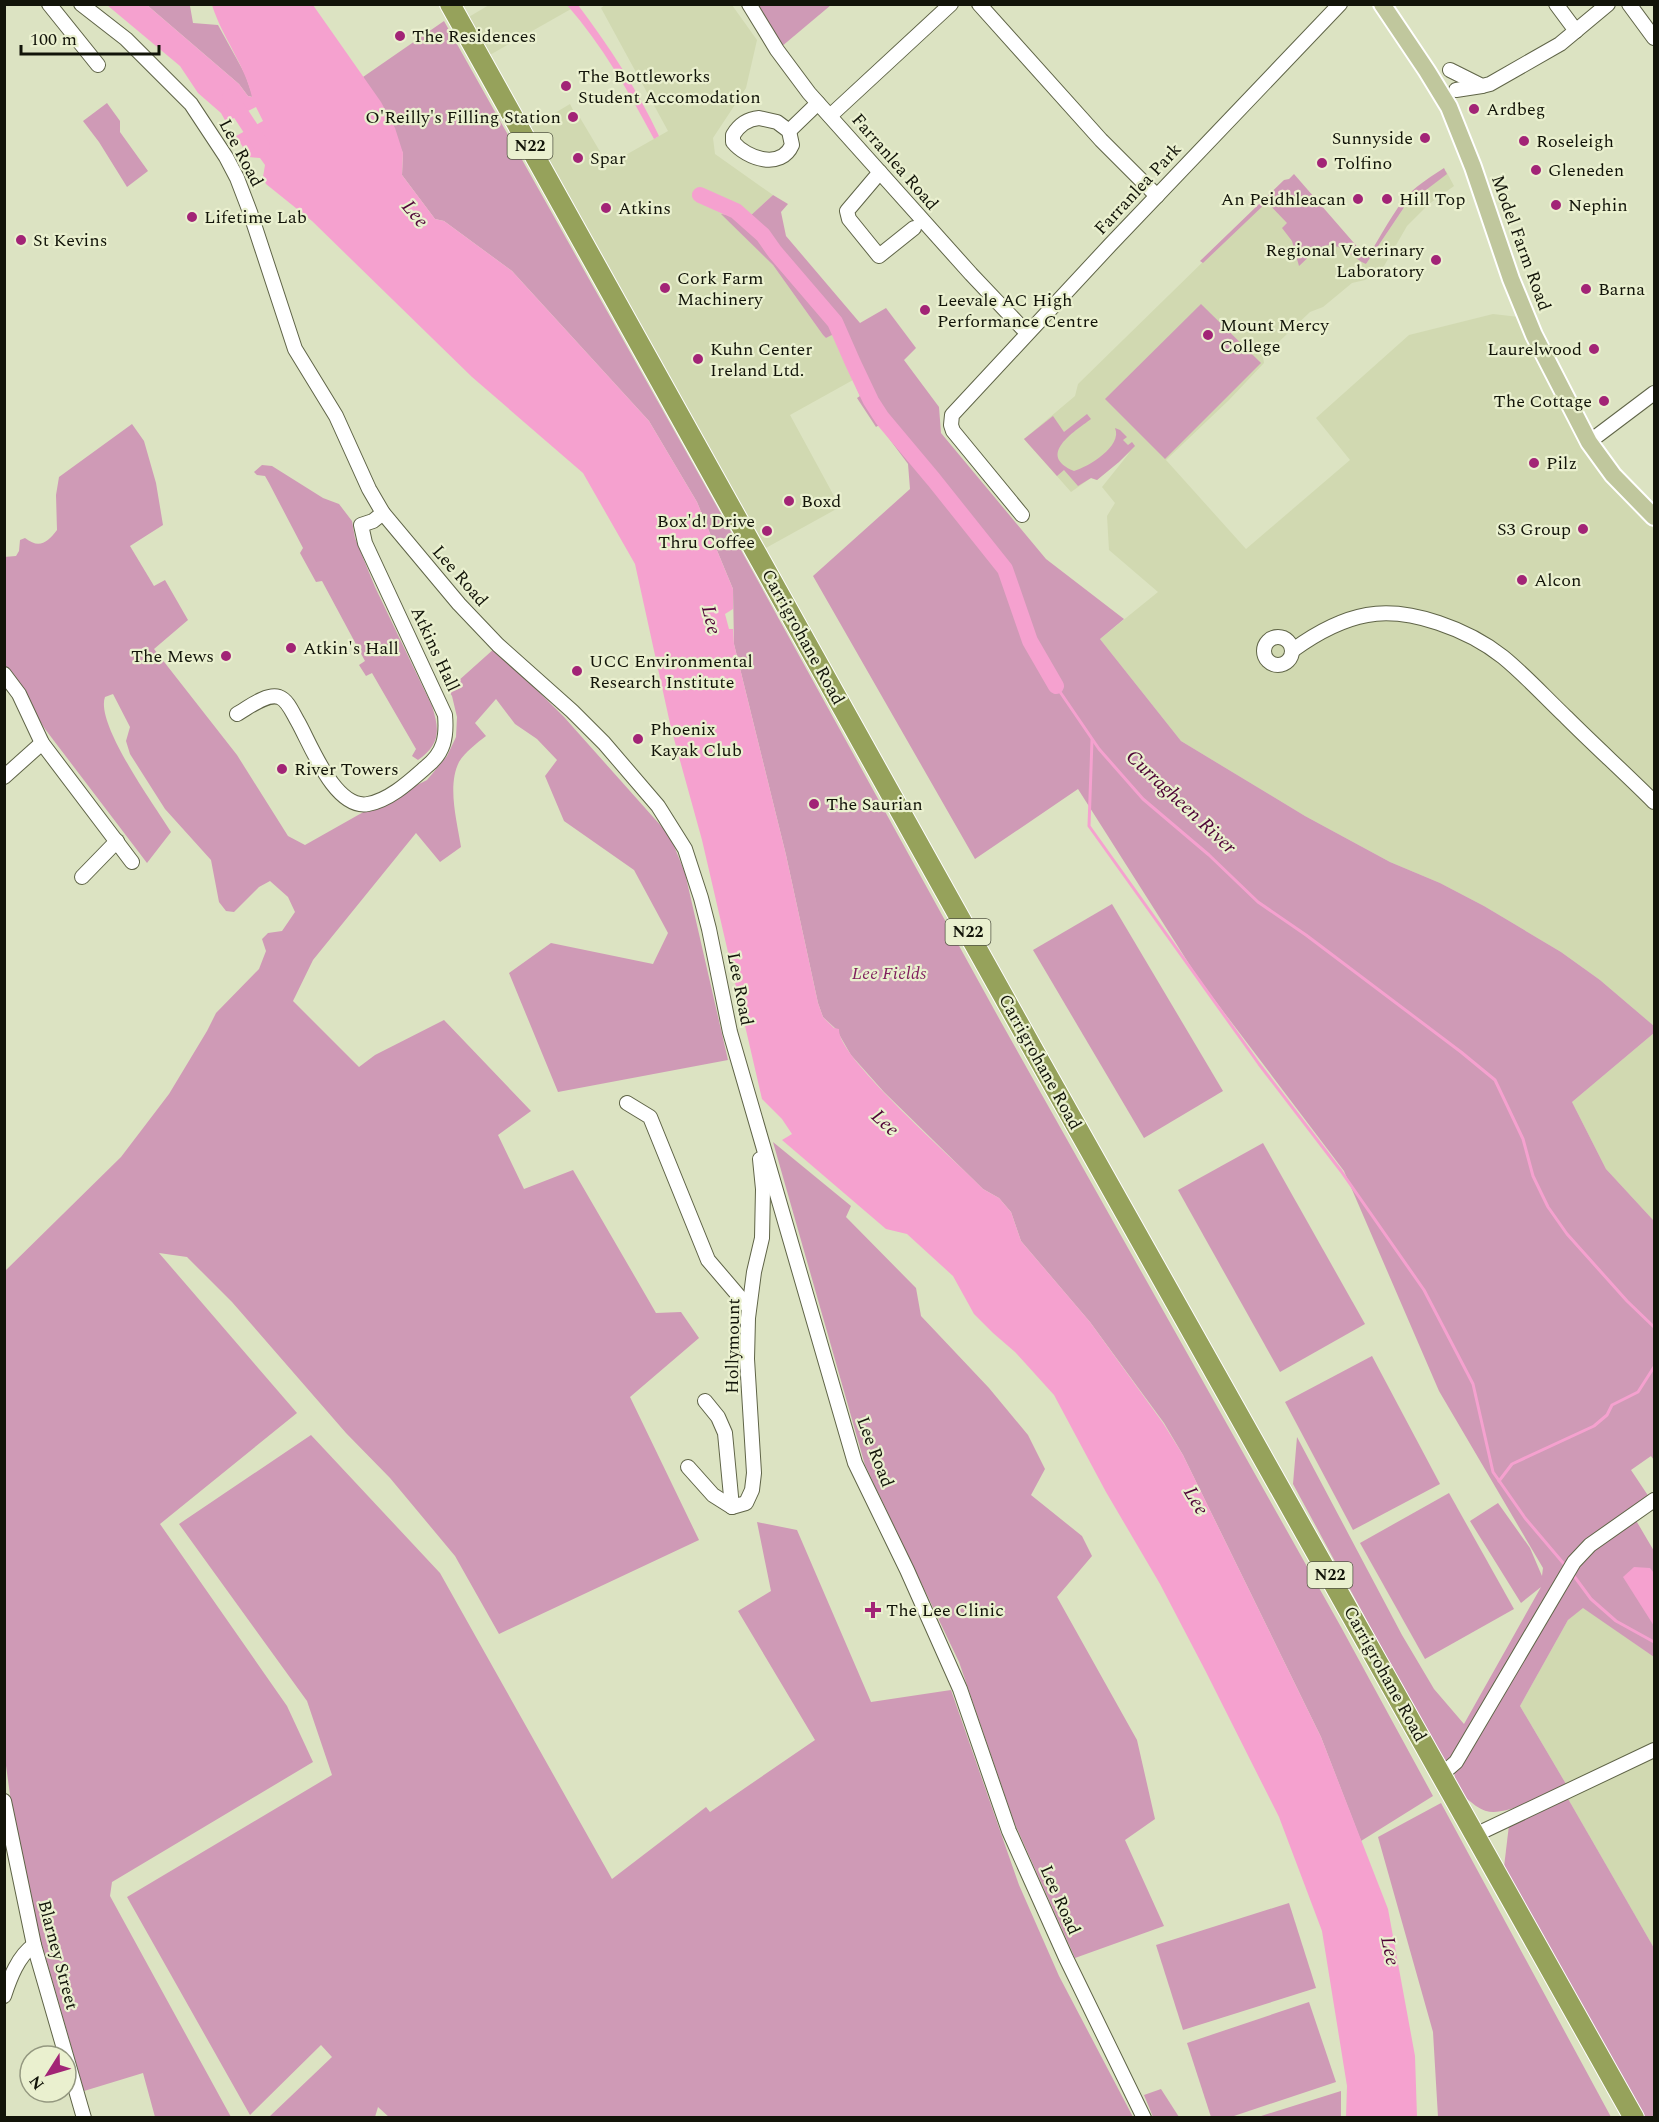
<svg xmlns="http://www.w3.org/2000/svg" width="1659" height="2122" viewBox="0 0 1659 2122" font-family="Spectral,serif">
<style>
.built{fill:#d1d9b1}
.green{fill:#cf9ab6}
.water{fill:#f5a1cf}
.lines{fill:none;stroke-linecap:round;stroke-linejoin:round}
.stream{stroke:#f5a1cf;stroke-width:3}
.river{stroke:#f5a1cf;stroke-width:16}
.minor-casing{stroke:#5f6447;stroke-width:16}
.major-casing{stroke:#fff;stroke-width:20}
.highway-casing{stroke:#fff;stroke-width:22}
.minor{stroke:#fff;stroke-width:14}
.major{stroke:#c0c79d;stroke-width:16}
.highway{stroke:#96a25b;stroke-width:20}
.poi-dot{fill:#a22476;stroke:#eaf0cf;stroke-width:2}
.labels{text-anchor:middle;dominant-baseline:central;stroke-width:4.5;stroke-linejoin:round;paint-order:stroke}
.shield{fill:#eaf0cf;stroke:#535644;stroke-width:1.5}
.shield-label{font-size:16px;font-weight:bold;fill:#121409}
.poi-label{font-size:18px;fill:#121409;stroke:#eaf0cf;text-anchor:start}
.street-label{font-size:18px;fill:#121409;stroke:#eaf0cf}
.park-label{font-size:18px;font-style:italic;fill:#81215e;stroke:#eaf0cf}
.water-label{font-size:20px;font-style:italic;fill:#4e0336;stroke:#eaf0cf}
</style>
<rect width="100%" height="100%" fill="#dce3c2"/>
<g class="built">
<path d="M606,4L732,5L757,40L746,88L713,138L715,154L773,195L749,217L722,214L773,265L823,335L826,338L834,334L853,380L790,415L840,507L764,549L528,129L570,104L574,112L576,111L608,165L668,131L601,8Z"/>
<path d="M489,5H567L571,9L488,56L467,18Z"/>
<path d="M1446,171L1454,186L1429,204L1407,226L1384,266L1365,280L1352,283L1323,307L1310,312L1263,357L1264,363L1229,400L1166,460L1246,549L1350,460L1316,418L1409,335L1493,314L1519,317L1584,450L1654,529V1026L1600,980L1561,952L1484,906L1440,883L1390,862L1305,816L1181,741L1100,639L1158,592L1109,550L1107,516L1115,503L1102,487L1130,452L1097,480L1091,478L1071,492L1024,439L1075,396L1078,384L1259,207L1278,194L1366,264L1405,206L1418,192Z"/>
<path d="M1654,1033V1221L1606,1169L1572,1102Z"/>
<path d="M1583,1607L1654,1657V1948L1567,1797L1566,1784L1520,1706L1568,1620Z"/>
</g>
<g class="green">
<path d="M175,4L190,6L193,23L218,25L245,74L253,97L248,96L239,84L147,5Z"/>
<path d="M754,5H831L781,47Z"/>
<path d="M444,21L720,512L1001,1022L1341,1627L1433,1796L1361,1841L1321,1737L1183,1455L1164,1423L1090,1322L1021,1241L1011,1212L999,1198L983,1189L884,1092L851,1055L836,1029L823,1017L818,1003L786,855L734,644L733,589L697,502L649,421L512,271L444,221L435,219L402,175L403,153L363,77Z"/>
<path d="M107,103L120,121V132L148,171L127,187L99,142L83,121Z"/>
<path d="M1444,168L1447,174L1405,206L1366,264C1360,262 1356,257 1350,254C1325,236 1319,248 1299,266L1292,241L1282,228L1287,223L1267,202L1203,263L1200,261L1284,180L1289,179L1294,174L1367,258C1380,238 1393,211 1409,194C1419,184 1432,176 1444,168Z"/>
<path d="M773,195L788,204L781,212L786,236L860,323L886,308L916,348L904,360L939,407L941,433L1046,559L1124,619L1100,639L1181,741L1305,816L1390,862L1440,883L1484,906L1561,952L1600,980L1654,1026V1033L1572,1102L1606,1169L1654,1221V1460L1651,1456L1631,1470L1649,1497L1586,1545L1451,1760L1444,1761L1436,1748L1293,1484L1297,1437L1402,1635L1434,1689L1464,1724L1541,1587L1521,1603L1470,1521L1498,1503L1530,1548L1542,1576L1543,1568L1439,1391L1344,1171L1198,978L1078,789L975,859L813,576L910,489L908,464L879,425L876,427L857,398L860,396L834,334L826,338L823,335L773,265L721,214L749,217Z"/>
<path d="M1201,304L1261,363L1165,459L1105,399Z"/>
<path d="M1087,414L1091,419C1074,432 1036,455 1074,471C1088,467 1123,446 1115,428L1120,430L1127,437L1123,440L1128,445L1132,442L1135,446L1119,462L1097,480L1091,478L1078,486L1064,470L1057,476L1024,439L1053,416L1064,432Z"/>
<path d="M132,424L144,441L156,483L163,525L130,546L154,586L165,580L188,620L154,649L237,755L288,836L305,845L367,810L427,780L447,756L456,737L457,717L452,696L448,690L495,648L564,717L670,836L685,873L728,1060L558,1092L509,973L551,943L653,964L668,933L634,870L564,821L545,776L557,760L537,739L515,724L496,699L475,723L486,736C477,743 465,752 459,762C447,786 457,821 461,847L440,862L416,833L313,960L293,1001L359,1067L375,1055L444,1020L531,1111L498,1135L524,1189L573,1170L656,1313L681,1312L699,1338L630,1397L699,1540L499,1634L455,1556L390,1478L346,1433L232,1302L187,1257L159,1253L297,1413L160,1524L287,1706L313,1762L112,1882L110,1896L231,2117H155L143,2073L84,2091L36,1923L14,1824L4,1751L5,1271L121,1157L169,1094L207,1031L216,1013L259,969L266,951L262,939L268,933L282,931L295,912L288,897L270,881L259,887L234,912L226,911L219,902L211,860L165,809L130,754L126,741L130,727L113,694L105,697C95,724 155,806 171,832L147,863L45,729L5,668L4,557L16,556L19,551L20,540L25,538C39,549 47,543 57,530L56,495L59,477Z"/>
<path d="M262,465L272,466L323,498L339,504L352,521L355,538L375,587L432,706C440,731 440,744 418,760L412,756L416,749L372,673L366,676L359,665L365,661L322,581L316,582L300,553L303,548L269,483L265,476L257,475L254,472Z"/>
<path d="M1112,904L1223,1091L1144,1138L1033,950Z"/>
<path d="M773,1142L851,1206L846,1217L916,1288L921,1316L989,1388L1028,1435L1045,1469L1031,1495L1082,1536L1092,1556L1057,1597L1137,1740L1155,1819L1125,1840L1164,1926L1075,1958L1014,1822L959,1662L865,1465Z"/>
<path d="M1263,1143L1365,1324L1280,1372L1178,1190Z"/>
<path d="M1372,1356L1440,1484L1353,1530L1285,1402Z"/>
<path d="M311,1435L440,1573L612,1879L706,1807L710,1812L815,1740L738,1611L771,1591L757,1522L797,1530L871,1702L951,1690L1019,1885L1059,1976L1133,2117L390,2118L378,2107L375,2117H269L332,2057L321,2045L250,2115L127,1897L332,1775L307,1701L179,1524Z"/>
<path d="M1449,1493L1514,1609L1425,1659L1360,1543Z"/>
<path d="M1634,1517L1654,1551V1657L1583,1608L1568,1620L1520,1706L1566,1784C1547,1793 1506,1817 1486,1811C1479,1809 1472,1803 1466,1798C1457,1790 1453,1780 1455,1769L1577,1564Z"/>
<path d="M1567,1797L1654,1948V2117H1644L1504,1867L1509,1825Z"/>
<path d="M1441,1803L1611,2117H1438L1433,2032L1378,1837Z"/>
<path d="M1289,1903L1316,1988L1183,2030L1156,1945Z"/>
<path d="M1309,2002L1336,2082L1231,2117H1211L1187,2043Z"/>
<path d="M1161,2089L1179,2117H1153L1144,2095Z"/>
<path d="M1341,2091V2117H1258Z"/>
</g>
<g class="water">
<path d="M107,5H147L239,84L248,96L252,97C245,65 222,37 212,5H313L381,102L395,128L403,153L402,175L435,219L444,221L512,271L649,421L697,502L733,589V609L725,614L729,629H733L734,644L786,855L818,1003L823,1017L834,1028L839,1029C836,1057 959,1163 983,1189L999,1198L1011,1212L1021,1241L1090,1322L1163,1423L1183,1455L1321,1737L1388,1909L1415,2056L1417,2117H1346L1347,2086L1322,1931L1279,1817L1205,1670L1160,1584L1106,1492L1054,1395L1015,1352L993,1333L974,1314L953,1276L907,1234L886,1229L782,1140L792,1134L782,1119L762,1099L702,840L671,728L635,564L583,473L472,377L312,221L266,184L263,177L265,165L260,158L249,157L236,136L263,121L256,107L226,122L221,113L198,93L180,66Z"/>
<path d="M567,5H578C609,46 637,89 659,136L654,139C629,92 602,45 567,5Z"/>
<path d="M1634,1567L1650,1568L1654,1573V1626L1623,1577Z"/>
</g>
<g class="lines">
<g class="stream">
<path d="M1056,686L1099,749L1143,799L1209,855L1258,902L1306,935L1461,1052L1495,1080L1523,1139L1533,1176L1548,1207L1567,1234L1627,1301L1654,1327"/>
<path d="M1092,740L1089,826L1259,1064L1341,1171L1424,1290L1473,1384L1493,1472L1525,1518L1564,1564"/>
<path d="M1499,1481L1512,1464L1594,1426L1607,1415L1612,1405L1638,1392L1654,1367"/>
<path d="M1574,1576L1591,1599L1616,1621L1654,1642"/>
</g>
<g class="river">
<path d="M230,97L262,146"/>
<path d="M700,195L736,211L763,235L775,252L835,322L853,363L871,401L882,418L934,480L1005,569L1030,641L1056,686"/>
</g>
<g class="minor-casing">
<g id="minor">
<path d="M49,4L98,65"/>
<path d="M81,4L126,39L191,104L226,157L237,178L250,212L295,349L336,416L369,489L383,513L459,604L498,645L572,711L604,743L658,806L685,849L701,898L709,929L730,1032L855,1463L907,1570L960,1689L1009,1831L1066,1958L1144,2118"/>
<path d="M749,4L777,50L809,93L971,274L1027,333"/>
<path d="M979,4L1101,140L1157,196"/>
<path d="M1556,4L1576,31"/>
<path d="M1629,4L1654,38"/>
<path d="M1450,70L1482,86L1490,84L1560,44L1608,4"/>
<path d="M1456,90L1482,86"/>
<path d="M830,116L951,4"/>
<path d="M759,118L777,122L789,131L792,145C781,170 747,159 733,142V135C739,125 747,119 759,118Z"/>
<path d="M789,131L818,103"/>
<path d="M880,172L847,211L849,219L879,256L914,228"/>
<path d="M1589,442L1654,393"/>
<path d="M1022,515L953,431L951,425L952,415L1111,244L1340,4"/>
<circle cx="1278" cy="651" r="14"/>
<path d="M1293,650C1315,634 1339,620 1367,615C1410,607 1469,630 1503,657C1525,675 1545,697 1566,717C1595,746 1625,773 1654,802"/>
<path d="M4,674L19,694L42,743L132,862"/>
<path d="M237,714C248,708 266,693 279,697C288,700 293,714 298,722C311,745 335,810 368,804C390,800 410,781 426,767C444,753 447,737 445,715L365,543L361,525L373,521L383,513"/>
<path d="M4,777L42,743"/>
<path d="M82,877L117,841"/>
<path d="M627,1103L650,1117L708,1260L749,1308"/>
<path d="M705,1401L718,1417L725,1433L732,1507L746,1503L752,1490L754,1473L747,1359L748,1318L754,1272L762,1238L763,1189L760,1159"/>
<path d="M688,1467L713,1495L732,1507"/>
<path d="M1441,1775L1456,1762L1574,1562L1590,1545L1654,1500"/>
<path d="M4,1801L34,1945L84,2118"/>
<path d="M1475,1835L1654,1750"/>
<path d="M4,1996C10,1978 18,1956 34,1945"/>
</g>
</g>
<g class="major-casing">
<path id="major" d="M1382,4L1427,71L1449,107L1473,167L1511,279L1534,335L1589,442L1613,475L1654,517"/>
</g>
<g class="highway-casing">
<path id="highway" d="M450,4L1034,1051L1634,2118"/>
</g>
<use href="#minor" class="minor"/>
<use href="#major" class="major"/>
<use href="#highway" class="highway"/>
</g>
<g class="poi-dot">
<circle cx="400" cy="36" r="6"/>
<circle cx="566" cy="86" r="6"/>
<circle cx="1474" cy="109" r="6"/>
<circle cx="573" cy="117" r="6"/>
<circle cx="1425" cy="138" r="6"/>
<circle cx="1524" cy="141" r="6"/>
<circle cx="578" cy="158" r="6"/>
<circle cx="1322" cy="163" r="6"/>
<circle cx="1536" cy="170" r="6"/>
<circle cx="1358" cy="199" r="6"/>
<circle cx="1387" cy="199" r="6"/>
<circle cx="1556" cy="205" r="6"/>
<circle cx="606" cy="208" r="6"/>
<circle cx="192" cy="217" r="6"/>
<circle cx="21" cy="240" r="6"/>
<circle cx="1436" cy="260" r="6"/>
<circle cx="665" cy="288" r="6"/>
<circle cx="1586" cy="289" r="6"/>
<circle cx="925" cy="310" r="6"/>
<circle cx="1208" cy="335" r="6"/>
<circle cx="1594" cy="349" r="6"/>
<circle cx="698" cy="359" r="6"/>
<circle cx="1604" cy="401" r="6"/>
<circle cx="1534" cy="463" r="6"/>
<circle cx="789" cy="501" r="6"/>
<circle cx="1583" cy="529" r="6"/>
<circle cx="767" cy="531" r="6"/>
<circle cx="1522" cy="580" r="6"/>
<circle cx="291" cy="648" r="6"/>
<circle cx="226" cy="656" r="6"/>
<circle cx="577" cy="671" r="6"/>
<circle cx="638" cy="739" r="6"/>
<circle cx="282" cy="769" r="6"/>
<circle cx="814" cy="804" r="6"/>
<path d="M870 1601h6v6h6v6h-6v6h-6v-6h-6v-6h6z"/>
</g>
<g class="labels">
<g class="shield">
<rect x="507.5" y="133" width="45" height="26" rx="4.5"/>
<rect x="945.5" y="919" width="45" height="26" rx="4.5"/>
<rect x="1307.5" y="1562" width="45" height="26" rx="4.5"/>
</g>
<g class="shield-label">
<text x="530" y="146">N22</text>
<text x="968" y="932">N22</text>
<text x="1330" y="1575">N22</text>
</g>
<g class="poi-label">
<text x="412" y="36">The Residences</text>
<text x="578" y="76">The Bottleworks<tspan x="578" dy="21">Student Accomodation</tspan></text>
<text x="1486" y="109">Ardbeg</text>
<text x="561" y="117" text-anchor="end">O'Reilly's Filling Station</text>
<text x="1413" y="138" text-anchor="end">Sunnyside</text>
<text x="1536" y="141">Roseleigh</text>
<text x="590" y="158">Spar</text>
<text x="1334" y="163">Tolfino</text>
<text x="1548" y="170">Gleneden</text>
<text x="1346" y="199" text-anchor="end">An Peidhleacan</text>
<text x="1399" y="199">Hill Top</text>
<text x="1568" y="205">Nephin</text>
<text x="618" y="208">Atkins</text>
<text x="204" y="217">Lifetime Lab</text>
<text x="33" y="240">St Kevins</text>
<text x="1424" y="250" text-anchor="end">Regional Veterinary<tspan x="1424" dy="21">Laboratory</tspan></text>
<text x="677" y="278">Cork Farm<tspan x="677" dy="21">Machinery</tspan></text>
<text x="1598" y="289">Barna</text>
<text x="937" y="300">Leevale AC High<tspan x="937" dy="21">Performance Centre</tspan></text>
<text x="1220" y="325">Mount Mercy<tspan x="1220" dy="21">College</tspan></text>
<text x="710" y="349">Kuhn Center<tspan x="710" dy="21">Ireland Ltd.</tspan></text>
<text x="1582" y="349" text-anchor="end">Laurelwood</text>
<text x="1592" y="401" text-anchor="end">The Cottage</text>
<text x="1546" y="463">Pilz</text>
<text x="801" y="501">Boxd</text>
<text x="755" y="521" text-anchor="end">Box'd! Drive<tspan x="755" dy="21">Thru Coffee</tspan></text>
<text x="1571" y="529" text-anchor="end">S3 Group</text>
<text x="1534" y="580">Alcon</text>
<text x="303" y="648">Atkin's Hall</text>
<text x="214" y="656" text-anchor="end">The Mews</text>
<text x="589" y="661">UCC Environmental<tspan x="589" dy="21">Research Institute</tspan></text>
<text x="650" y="729">Phoenix<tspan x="650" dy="21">Kayak Club</tspan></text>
<text x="294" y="769">River Towers</text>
<text x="826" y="804">The Saurian</text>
<text x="886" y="1610">The Lee Clinic</text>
</g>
<g class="street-label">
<text transform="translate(241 153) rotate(62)">Lee Road</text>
<text transform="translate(895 162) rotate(49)">Farranlea Road</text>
<text transform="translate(1138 189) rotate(-47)">Farranlea Park</text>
<text transform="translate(1521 243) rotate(70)">Model Farm Road</text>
<text transform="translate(460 576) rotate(49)">Lee Road</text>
<text transform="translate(803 637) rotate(61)">Carrigrohane Road</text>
<text transform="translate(435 649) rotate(65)">Atkins Hall</text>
<text transform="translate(740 989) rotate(79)">Lee Road</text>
<text transform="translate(1040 1062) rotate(61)">Carrigrohane Road</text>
<text transform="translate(733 1346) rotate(-89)">Hollymount</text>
<text transform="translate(875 1452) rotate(69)">Lee Road</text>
<text transform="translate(1385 1674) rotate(61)">Carrigrohane Road</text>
<text transform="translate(1060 1900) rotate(66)">Lee Road</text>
<text transform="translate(58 1955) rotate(75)">Blarney Street</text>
</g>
<g class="park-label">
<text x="889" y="973">Lee Fields</text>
</g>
<g class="water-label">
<text transform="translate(415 214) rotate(50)">Lee</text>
<text transform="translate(711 620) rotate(76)">Lee</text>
<text transform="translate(1181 802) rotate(43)">Curragheen River</text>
<text transform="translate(885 1123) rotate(43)">Lee</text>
<text transform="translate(1196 1501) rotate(59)">Lee</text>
<text transform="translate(1390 1951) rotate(78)">Lee</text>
</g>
</g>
<rect width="1659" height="2122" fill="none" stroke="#121409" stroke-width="12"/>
<g transform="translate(48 2074) rotate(233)"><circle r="28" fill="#eaf0cf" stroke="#949880" stroke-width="1.5"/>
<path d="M0-4.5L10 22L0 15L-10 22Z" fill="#a22476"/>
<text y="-9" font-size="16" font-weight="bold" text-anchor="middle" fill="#121409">N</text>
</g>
<path d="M21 45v9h138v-9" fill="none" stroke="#121409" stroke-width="3"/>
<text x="30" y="45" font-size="18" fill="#121409" stroke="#eaf0cf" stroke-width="4.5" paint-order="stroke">100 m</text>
</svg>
